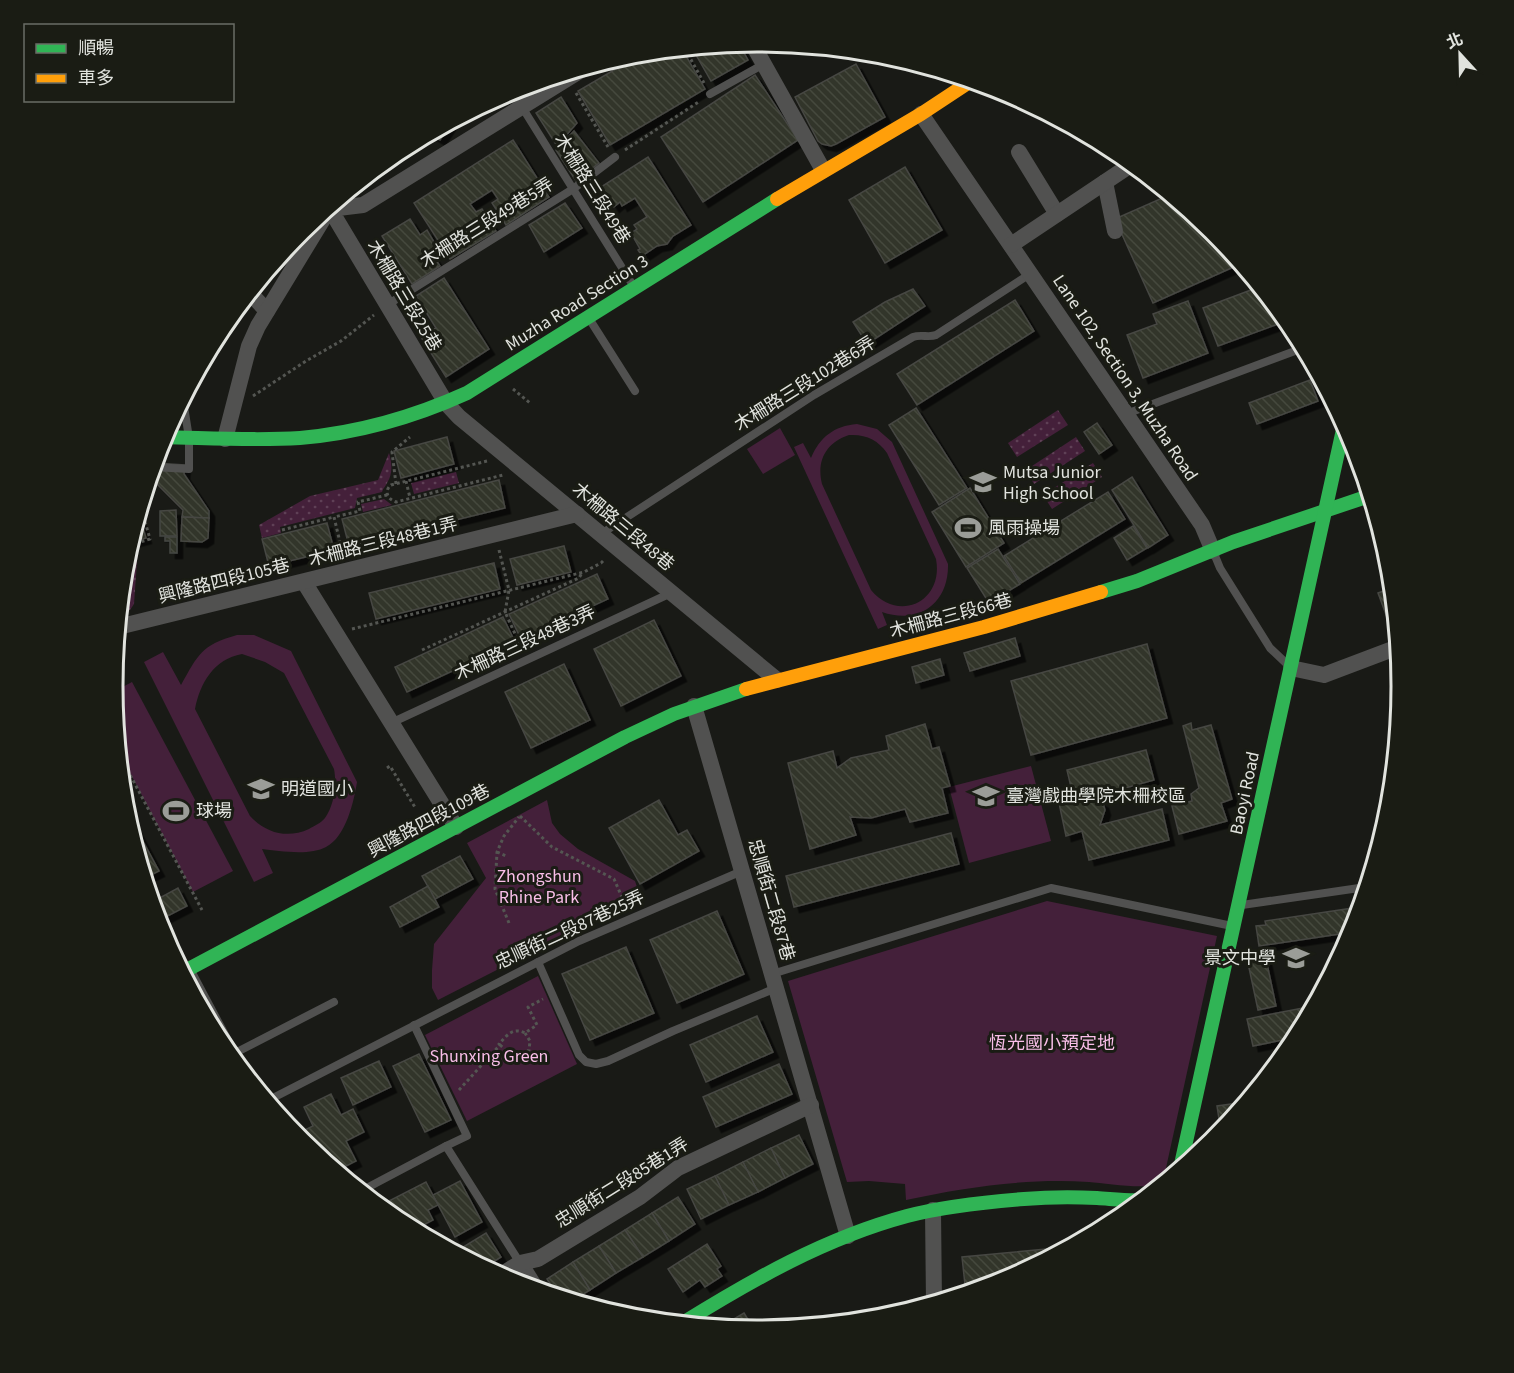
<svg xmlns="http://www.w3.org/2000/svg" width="1514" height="1373" viewBox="0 0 1514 1373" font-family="'Source Sans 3','Noto Sans TC',sans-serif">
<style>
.green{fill:#44203a;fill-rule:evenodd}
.garden{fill:url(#garden-dots)}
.building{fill:url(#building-back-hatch);stroke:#464743;stroke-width:1.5;filter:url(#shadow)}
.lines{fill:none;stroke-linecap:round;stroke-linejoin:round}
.path{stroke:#545652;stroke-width:3;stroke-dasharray:3 3;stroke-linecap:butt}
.lane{stroke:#515150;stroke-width:8}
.street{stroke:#515150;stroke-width:16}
.fast{stroke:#30b455;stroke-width:14}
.slow{stroke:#ff9f0a;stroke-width:14}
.labels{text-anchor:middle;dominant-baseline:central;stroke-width:6;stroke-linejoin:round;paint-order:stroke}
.street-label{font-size:18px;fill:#e1e3de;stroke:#1a1c14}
.poi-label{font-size:18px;fill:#e1e3de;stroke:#1a1c14;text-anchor:start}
.park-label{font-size:18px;fill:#f9bee8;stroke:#1a1c14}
.rim{fill:none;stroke:#e1e3de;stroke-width:3}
</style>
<defs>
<pattern id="garden-dots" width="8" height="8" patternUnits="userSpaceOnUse" patternTransform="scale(1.5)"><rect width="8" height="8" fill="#44203a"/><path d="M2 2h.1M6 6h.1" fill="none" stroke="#5f4056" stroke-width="1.8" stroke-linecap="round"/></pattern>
<pattern id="building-back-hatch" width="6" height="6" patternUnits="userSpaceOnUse" patternTransform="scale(1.5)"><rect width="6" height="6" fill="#313429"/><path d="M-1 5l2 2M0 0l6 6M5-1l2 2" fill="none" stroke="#45483d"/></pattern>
<filter id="shadow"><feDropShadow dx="5.5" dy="5.5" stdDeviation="0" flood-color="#0009"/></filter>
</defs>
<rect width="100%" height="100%" fill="#191a16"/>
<g class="green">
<path d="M857,424L877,429L892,442L948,564C949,603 919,625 882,612L887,625L878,629L794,447L803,443L811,458C820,437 834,426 857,424ZM849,435C866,434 878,440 887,453L936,559C944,602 898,623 871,590L822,484C816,460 827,442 849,435Z"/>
<path d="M780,428L795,455L763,474L747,449Z"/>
<path d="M237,635H254L291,651L357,782C354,801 346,837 326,847C310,856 279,851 262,849L273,873L254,882L144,662L163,652L181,685C198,655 201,645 237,635ZM242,654L265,662L284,673L334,769C337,784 334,806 325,818C321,823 314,826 309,829C287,839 266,833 250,816L195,709C200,683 214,659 242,654Z"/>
<path d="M132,682L233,871L193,892L119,752L113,692Z"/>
<path d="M1031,766L1051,841L969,863L949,787Z"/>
<path d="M547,800L552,823L560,834L578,849L635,881L641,899L567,934L438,1000L432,988V970L434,944L486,878L467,843Z"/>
<path d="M1047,901L1217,936L1164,1177C1161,1181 1158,1184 1153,1185C1140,1189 1104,1183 1089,1182C1027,1178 966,1187 906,1200L905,1184L869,1181L847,1182L788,981Z"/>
<path d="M538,976L577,1064L467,1121L425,1035Z"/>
</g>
<g class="garden">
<path d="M1058,410L1068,425L1017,457L1008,443Z"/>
<path d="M1076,437L1085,451L1034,484L1026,470Z"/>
<path d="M389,453C392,463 393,474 387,483C386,486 383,488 382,492L357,498L355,508L280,527L281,533L262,538L259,525L310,496L378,480Z"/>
<path d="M1093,463L1102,477L1052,509L1043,495Z"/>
<path d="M456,472L459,483L414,494L411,483Z"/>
<path d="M384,499L392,505L363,512L361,504Z"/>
<path d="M138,547L134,604L130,610L120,613L125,560L128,550Z"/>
</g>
<g class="building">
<path d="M739,44L748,60L711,81L692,48Z"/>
<path d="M682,49L705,89L610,145L578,91L643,53Z"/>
<path d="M856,64L885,117L836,144L831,146L822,144L818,141L795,97Z"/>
<path d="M755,75L798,140L703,202L661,137Z"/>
<path d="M561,97L577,123L557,146L536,113Z"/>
<path d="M451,123L440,140L430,134Z"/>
<path d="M574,131L599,163L576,181L556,150Z"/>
<path d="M513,140L549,197L506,225L492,203L498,199L492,190L470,204L476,212L482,209L496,231L450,259L414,203Z"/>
<path d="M648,157L691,225L673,236L667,244L657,246L642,256L638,250L640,249L631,233L637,229L634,225L647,217L635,198L622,206L620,202L614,207L601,187Z"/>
<path d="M905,167L942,230L885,263L849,200Z"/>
<path d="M1169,195L1213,231L1235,258L1238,265L1153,303L1115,219Z"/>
<path d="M565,203L582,228L544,252L529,225Z"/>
<path d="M410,219L420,235L427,230L437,247L430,251L440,266L412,284L382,236Z"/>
<path d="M444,278L489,349L446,377L421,337L436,328L416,296Z"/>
<path d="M1259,287L1269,299L1278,324L1218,346L1203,308Z"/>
<path d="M913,289L925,306L867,344L853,322L885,302Z"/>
<path d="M1015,300L1034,331L917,405L897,374Z"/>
<path d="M1188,301L1208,353L1143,378L1127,335L1157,324L1153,314Z"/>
<path d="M1310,380L1318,401L1257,424L1249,403Z"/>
<path d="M916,408L967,488L939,505L889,425Z"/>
<path d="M1097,423L1112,445L1099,454L1084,432Z"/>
<path d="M447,437L454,464L401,478L394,451Z"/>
<path d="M154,463L185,465L184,474L209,511V518L182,517L183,510L150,477Z"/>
<path d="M1132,477L1168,535L1148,548L1112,490Z"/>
<path d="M499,480L505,508L349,546L342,519Z"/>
<path d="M970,488L1004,543L966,567L932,512Z"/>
<path d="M1108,492L1125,519L1021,583L1004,556Z"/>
<path d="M176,510L177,536H160V511Z"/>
<path d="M139,515L146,538L131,542Z"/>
<path d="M182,517L209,518L208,538L202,542L181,541Z"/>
<path d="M327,523L334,550L269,566L262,539Z"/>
<path d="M1133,526L1147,548L1127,560L1114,538Z"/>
<path d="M165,537H177V553H170V541H165Z"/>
<path d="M564,546L571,572L517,585L510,559Z"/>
<path d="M998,549L1020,584L989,603L967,568Z"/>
<path d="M494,563L500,589L376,619L369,593Z"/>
<path d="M597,574L608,599L521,639L509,614Z"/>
<path d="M1392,588L1396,629L1392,631L1378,593Z"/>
<path d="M503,617L515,642L407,692L395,667Z"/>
<path d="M654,620L681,676L621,706L594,649Z"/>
<path d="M1015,638L1020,656L970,671L964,653Z"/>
<path d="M1147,644L1167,718L1031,755L1011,681Z"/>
<path d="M940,659L944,675L916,683L912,667Z"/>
<path d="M564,664L590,720L531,748L505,692Z"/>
<path d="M1191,723L1192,730L1211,725L1232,799L1221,803L1227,821L1179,834L1172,806L1192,801L1191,794L1199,788L1183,726Z"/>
<path d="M925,724L932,749L939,747L950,786L942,788L948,813L910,822L905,809L871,818L850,817L856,835L810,849L788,763L833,751L837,768L851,758L889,750L886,736Z"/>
<path d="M1146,750L1154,780L1093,797L1103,803L1105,810L1100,825L1162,809L1169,840L1089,860L1082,831L1066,836L1059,803L1074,800L1067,770Z"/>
<path d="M659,800L678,835L687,830L699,851L640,884L609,828Z"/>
<path d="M124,806L159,871L145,878L125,812Z"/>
<path d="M951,833L959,864L794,907L786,876Z"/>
<path d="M460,856L473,879L435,899L422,876Z"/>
<path d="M428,886L439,907L400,927L390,907Z"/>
<path d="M178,888L187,906L158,921L152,902Z"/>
<path d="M1360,907L1353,932L1259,946L1256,926L1266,925L1265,921Z"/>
<path d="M717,911L744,974L677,1003L650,940Z"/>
<path d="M626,947L654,1013L590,1040L562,974Z"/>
<path d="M1266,959L1276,1006L1258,1010L1248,963Z"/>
<path d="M195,992L204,1009L203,1010L194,993Z"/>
<path d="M1313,1006L1297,1037L1253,1046L1247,1019Z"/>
<path d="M757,1016L773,1052L706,1082L690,1045Z"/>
<path d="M419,1054L451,1120L425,1132L393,1066Z"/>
<path d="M379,1061L391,1087L353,1105L341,1078Z"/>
<path d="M779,1064L792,1094L716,1127L703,1097Z"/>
<path d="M331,1094L341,1115L353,1109L364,1132L346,1141L356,1161L336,1171L318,1156L315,1149L312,1151L295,1135L313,1126L304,1107Z"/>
<path d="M1246,1102L1221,1132L1217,1106Z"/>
<path d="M799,1135L813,1164L785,1178L771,1148Z"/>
<path d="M771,1148L785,1178L758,1192L743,1162Z"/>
<path d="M743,1162L758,1192L729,1205L715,1176Z"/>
<path d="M715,1176L729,1205L701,1219L687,1189Z"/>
<path d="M460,1181L482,1222L455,1237L433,1195Z"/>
<path d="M426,1182L438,1205L428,1210L433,1220L414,1230L406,1226L404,1223L399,1222L383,1210L381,1205Z"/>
<path d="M678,1197L695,1224L669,1241L652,1213Z"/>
<path d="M652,1213L669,1241L643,1257L625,1230Z"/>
<path d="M625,1230L643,1257L616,1273L599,1246Z"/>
<path d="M486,1233L501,1257L484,1268L466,1258L460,1249Z"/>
<path d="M707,1244L721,1266L717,1269L722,1276L705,1287L700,1280L683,1292L668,1269Z"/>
<path d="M599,1246L616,1273L590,1290L573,1262Z"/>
<path d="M1068,1247L1003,1282L966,1294L962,1257Z"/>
<path d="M460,1249L466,1258L455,1252Z"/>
<path d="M573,1262L590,1290L572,1301L558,1296L547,1279Z"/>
<path d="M744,1313L755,1331L720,1327Z"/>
</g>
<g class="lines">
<g class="path">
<path d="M685,49L704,83"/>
<path d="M576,93L608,147"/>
<path d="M625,150L700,101"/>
<path d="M513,389L530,403"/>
<path d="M253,396L306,361L341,341L374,315"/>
<path d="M487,461L391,485C384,491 387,499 396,502L503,475"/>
<path d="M406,481L410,498"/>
<path d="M396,484L392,452L410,437"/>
<path d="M282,530L334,517"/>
<path d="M130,545L150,539L142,511H140"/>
<path d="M499,550L509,590L505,612L522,649"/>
<path d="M343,555L334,517L360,511L358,502L387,495"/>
<path d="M120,606L124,604L127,586L123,580"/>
<path d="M352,629L584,572L601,563L605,559"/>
<path d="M422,650L579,578L582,573"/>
<path d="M119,754L202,910"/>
<path d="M387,768L390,766L416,809"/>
<path d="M520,816L552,847L614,879L627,909"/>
<path d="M497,852L506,856"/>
<path d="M509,923L495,889L497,852L504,836L519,817"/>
<path d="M500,1045L517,1060L529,1050L530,1041L525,1033"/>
<path d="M459,1090L500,1045L499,1044C507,1035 513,1027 525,1033L537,1025L528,1007L543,999"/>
</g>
<g class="lane">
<path d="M710,94L764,64"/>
<path d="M522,107L634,287"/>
<path d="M387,305L573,189L615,157"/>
<path d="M590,320L635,391"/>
<path d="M1126,414L1303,348"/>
<path d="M153,467L189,469V438L183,400"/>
<path d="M601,534L814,395L913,337C921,334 929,338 936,335L1030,274"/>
<path d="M1213,551L1220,568L1270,648L1288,665"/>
<path d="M391,723L671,593"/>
<path d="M1242,905L1366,887"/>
<path d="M538,962L579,1055L586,1062L596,1064L608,1061L673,1031L776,988"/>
<path d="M190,969L246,1074"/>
<path d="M772,974L1051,888L1232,926"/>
<path d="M414,1025L467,1136L446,1146"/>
<path d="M235,1053L334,1002"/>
<path d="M267,1101L579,941L742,871"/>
<path d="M361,1191L446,1146L520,1263"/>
</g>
<g class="street">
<path d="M752,43L823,170"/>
<path d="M583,69L363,205L330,209L446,403L459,417L777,680"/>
<path d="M921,114L1202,525L1213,551"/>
<path d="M1019,152L1057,214"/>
<path d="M1105,182L1115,231"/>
<path d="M1011,245L1132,164"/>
<path d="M250,293L267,311"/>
<path d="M225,439L249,346L258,326L331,206"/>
<path d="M304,582L456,827"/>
<path d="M118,627L577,514"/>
<path d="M1291,668L1324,675L1398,647"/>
<path d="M694,706L848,1236"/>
<path d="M933,1210L934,1303"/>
<path d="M520,1263L537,1290"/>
<path d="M499,1276L520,1263L538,1259L640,1197L678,1168L811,1105"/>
</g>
<g class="fast">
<path d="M163,437C209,438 254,441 300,438C358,433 414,417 467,393L777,199"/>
<path d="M1101,592L1137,581L1233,542L1369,496"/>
<path d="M183,972L625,737L674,714L746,689"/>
<path d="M1180,1169L1344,425"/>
<path d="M681,1324C752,1280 825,1238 907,1216C945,1206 985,1202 1024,1199C1049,1197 1073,1197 1097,1198C1113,1199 1128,1201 1143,1200"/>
</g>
<g class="slow">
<path d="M777,199L921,114L971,81"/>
<path d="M746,689L984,627L1101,592"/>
</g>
</g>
<defs>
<g id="school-bare" transform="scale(2.07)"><path d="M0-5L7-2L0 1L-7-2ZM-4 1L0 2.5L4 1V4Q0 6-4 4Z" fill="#9b9d98" stroke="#1a1c14" stroke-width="2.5" paint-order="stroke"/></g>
<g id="stadium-bare" transform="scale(2.07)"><path d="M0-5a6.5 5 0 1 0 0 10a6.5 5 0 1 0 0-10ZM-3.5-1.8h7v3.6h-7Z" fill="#9b9d98" stroke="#1a1c14" stroke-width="2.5" paint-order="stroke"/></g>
<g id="university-bare" transform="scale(2.07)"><path d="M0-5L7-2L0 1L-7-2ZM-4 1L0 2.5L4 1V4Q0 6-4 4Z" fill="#9b9d98" stroke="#1a1c14" stroke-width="2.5" paint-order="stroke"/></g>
</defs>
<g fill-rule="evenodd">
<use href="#school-bare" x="983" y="482"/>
<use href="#stadium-bare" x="968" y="528"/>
<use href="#school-bare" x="261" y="789"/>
<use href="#university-bare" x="986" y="796"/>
<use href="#stadium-bare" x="176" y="811"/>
<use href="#school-bare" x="1296" y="958"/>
</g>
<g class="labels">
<g class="street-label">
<text transform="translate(592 189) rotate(58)">木柵路三段49巷</text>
<text transform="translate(487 223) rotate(-32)">木柵路三段49巷5弄</text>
<text transform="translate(404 296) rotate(59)">木柵路三段25巷</text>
<text transform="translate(577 303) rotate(-32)">Muzha Road Section 3</text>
<text transform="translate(1125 378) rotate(56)">Lane 102, Section 3, Muzha Road</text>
<text transform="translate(805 384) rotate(-32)">木柵路三段102巷6弄</text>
<text transform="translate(623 527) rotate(40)">木柵路三段48巷</text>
<text transform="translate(383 542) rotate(-14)">木柵路三段48巷1弄</text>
<text transform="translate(224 581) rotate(-14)">興隆路四段105巷</text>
<text transform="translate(951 616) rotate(-15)">木柵路三段66巷</text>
<text transform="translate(525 643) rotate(-25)">木柵路三段48巷3弄</text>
<text transform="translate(1245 793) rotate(-78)">Baoyi Road</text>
<text transform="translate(429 821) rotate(-28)">興隆路四段109巷</text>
<text transform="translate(771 900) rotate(74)">忠順街二段87巷</text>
<text transform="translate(570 930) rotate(-25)">忠順街二段87巷25弄</text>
<text transform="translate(622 1183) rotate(-32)">忠順街二段85巷1弄</text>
</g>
<g class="poi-label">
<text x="1003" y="472">Mutsa Junior<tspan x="1003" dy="21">High School</tspan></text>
<text x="988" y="528">風雨操場</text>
<text x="281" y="789">明道國小</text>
<text x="1006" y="796">臺灣戲曲學院木柵校區</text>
<text x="196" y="811">球場</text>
<text x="1276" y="958" text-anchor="end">景文中學</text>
</g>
<g class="park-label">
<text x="539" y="876">Zhongshun<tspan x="539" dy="21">Rhine Park</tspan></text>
<text x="1052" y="1043">恆光國小預定地</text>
<text x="489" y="1056">Shunxing Green</text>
</g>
</g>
<path d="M0 0H1514V1373H0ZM123 686a634 634 0 1 1 1268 0a634 634 0 1 1-1268 0Z" fill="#1a1c14" fill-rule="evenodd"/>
<path class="rim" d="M123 686a634 634 0 1 1 1268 0a634 634 0 1 1-1268 0Z"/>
<rect x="24" y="24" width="210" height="78" fill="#1a1c14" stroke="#6a6c65" stroke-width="1.5"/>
<rect x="36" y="44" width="30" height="9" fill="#30b455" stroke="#6a6c65" stroke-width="1.5"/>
<text x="78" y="54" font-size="18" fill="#e1e3de">順暢</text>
<rect x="36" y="74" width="30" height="9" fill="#ff9f0a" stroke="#6a6c65" stroke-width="1.5"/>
<text x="78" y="84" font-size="18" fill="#e1e3de">車多</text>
<g transform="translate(1460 54) rotate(338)" stroke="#1a1c14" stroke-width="4.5" paint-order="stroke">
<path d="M0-4.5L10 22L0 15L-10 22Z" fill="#e1e3de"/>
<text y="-9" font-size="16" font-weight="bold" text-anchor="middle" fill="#e1e3de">北</text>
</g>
</svg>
